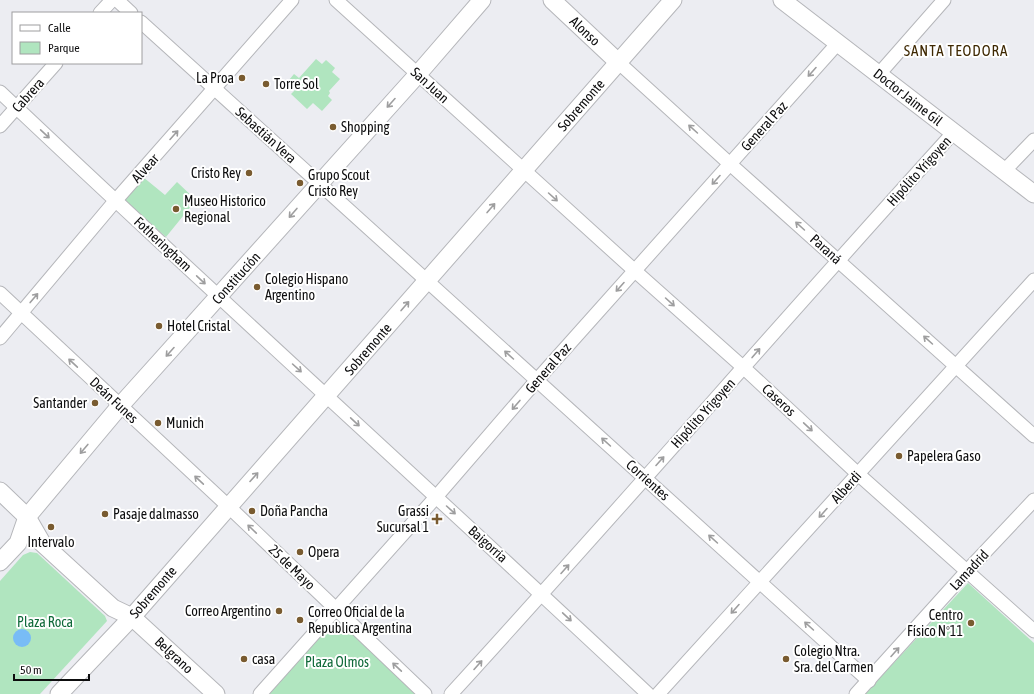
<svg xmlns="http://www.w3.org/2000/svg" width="1034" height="694" viewBox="0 0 1034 694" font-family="'Asap Condensed',sans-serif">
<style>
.green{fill:#b0e5bf}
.water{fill:#78bcf6}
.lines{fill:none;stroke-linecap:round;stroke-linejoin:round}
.minor-casing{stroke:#b5b6ba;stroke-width:15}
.major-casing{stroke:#b5b6ba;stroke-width:19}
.minor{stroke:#fff;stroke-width:13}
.major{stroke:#fff;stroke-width:17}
.oneway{stroke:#9e9e9f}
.poi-dot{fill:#795b30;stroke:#fff;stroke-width:1.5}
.labels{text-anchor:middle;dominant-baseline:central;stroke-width:4;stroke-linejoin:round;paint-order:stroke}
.street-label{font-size:14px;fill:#0d0d0e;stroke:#fff}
.poi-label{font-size:14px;fill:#0d0d0e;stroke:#fff;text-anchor:start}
.park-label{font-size:14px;fill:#0f6939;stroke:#fff}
.neighbourhood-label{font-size:15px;letter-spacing:1px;fill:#3e2802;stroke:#fff}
</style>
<rect width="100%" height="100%" fill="#ecedf2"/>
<g class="green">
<path d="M316,59L322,64L326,60L335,68L332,72L340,79L329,91L330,93L328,96L332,100L322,111L313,103L307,109L291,94L297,88L289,80L294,74L299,78Z"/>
<path d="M143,177L165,195L177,182L196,200L166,237L123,199Z"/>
<path d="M30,552L37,553L105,616L107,621L40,694H0V581L23,555Z"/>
<path d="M968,583L1034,643V694H865Z"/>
<path d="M335,622L343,624L420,694H265L329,624Z"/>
</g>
<circle class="water" cx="22" cy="638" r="9"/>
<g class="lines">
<g class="minor-casing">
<g id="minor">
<path d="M117,0L131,13"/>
<path d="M336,0L635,271L744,368L858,474L1034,631"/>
<path d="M100,13L112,0"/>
<path d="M141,22L869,681"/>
<path d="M618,62L730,164L1034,436"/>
<path d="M879,74L944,0"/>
<path d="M0,92C214,295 433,492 648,694"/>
<path d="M0,126L56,63"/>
<path d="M1004,171L1034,140"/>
<path d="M0,293L228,506L425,694"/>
<path d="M0,338L116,200L292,0"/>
<path d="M260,694L436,497L537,380L838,43"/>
<path d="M451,694C621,508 785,318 954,132"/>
<path d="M658,694L1034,280"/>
<path d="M856,694L967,571L1034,500"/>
</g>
</g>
<g class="major-casing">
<g id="major">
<path d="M552,0L618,62"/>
<path d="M782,0L1034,194"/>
<path d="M0,491L27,517L42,543L113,608L132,617L216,694"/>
<path d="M0,562L18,543L27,517L120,406L418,74L482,0"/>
<path d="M59,694L132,617L673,0"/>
</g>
</g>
<use href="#minor" class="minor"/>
<use href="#major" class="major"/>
</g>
<defs><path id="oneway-shaft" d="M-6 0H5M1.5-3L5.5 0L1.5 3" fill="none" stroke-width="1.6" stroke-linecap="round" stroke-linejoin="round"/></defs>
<g class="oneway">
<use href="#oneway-shaft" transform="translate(812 72) rotate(132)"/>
<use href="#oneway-shaft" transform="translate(391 103) rotate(132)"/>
<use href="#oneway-shaft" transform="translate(693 129) rotate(-138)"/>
<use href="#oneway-shaft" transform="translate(45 134) rotate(43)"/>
<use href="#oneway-shaft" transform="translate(174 135) rotate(-48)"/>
<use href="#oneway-shaft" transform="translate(716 180) rotate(132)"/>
<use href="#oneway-shaft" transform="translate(553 197) rotate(42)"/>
<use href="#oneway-shaft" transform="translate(491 208) rotate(-49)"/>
<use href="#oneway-shaft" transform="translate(293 213) rotate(131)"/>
<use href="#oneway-shaft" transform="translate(800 226) rotate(-138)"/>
<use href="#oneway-shaft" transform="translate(201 280) rotate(43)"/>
<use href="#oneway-shaft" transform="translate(620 287) rotate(132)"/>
<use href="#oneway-shaft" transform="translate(34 298) rotate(-50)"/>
<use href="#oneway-shaft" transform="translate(670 302) rotate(42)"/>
<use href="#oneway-shaft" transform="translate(405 306) rotate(-49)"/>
<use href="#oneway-shaft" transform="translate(928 340) rotate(-138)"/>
<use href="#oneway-shaft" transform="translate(170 352) rotate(132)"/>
<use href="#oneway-shaft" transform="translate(756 353) rotate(-49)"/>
<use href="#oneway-shaft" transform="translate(509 355) rotate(-138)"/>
<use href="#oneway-shaft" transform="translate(73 363) rotate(-137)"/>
<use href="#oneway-shaft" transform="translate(297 368) rotate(42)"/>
<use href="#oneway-shaft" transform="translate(516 405) rotate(131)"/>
<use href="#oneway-shaft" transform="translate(355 422) rotate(43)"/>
<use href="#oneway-shaft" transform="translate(808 427) rotate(43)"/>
<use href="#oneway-shaft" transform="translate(606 442) rotate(-138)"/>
<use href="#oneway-shaft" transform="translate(84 449) rotate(130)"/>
<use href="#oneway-shaft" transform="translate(660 461) rotate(-48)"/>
<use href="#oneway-shaft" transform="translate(254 477) rotate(-48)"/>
<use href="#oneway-shaft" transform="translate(199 480) rotate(-137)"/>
<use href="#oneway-shaft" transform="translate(451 510) rotate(42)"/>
<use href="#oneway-shaft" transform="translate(823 513) rotate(132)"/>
<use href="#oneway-shaft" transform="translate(252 529) rotate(-136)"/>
<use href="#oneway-shaft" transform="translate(713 539) rotate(-138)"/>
<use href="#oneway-shaft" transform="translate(565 569) rotate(-48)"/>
<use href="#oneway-shaft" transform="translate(735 609) rotate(132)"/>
<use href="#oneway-shaft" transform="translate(567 617) rotate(43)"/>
<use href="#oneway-shaft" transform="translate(809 626) rotate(-138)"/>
<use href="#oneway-shaft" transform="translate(895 652) rotate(-48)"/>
<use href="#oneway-shaft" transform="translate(478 665) rotate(-48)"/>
<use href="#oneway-shaft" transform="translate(397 667) rotate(-137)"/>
</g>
<g class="poi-dot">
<circle cx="242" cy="78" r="4"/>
<circle cx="266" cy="84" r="4"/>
<circle cx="333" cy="127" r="4"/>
<circle cx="249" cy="173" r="4"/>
<circle cx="300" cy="183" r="4"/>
<circle cx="176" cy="209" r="4"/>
<circle cx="257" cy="287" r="4"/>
<circle cx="159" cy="326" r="4"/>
<circle cx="95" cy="403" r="4"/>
<circle cx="158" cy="423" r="4"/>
<circle cx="899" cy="456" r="4"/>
<circle cx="252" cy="511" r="4"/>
<circle cx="105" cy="514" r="4"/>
<path d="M435 513h4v4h4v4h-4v4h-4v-4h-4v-4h4z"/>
<circle cx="51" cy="527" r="4"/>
<circle cx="300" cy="552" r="4"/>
<circle cx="279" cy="611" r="4"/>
<circle cx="300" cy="620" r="4"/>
<circle cx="971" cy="623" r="4"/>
<circle cx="244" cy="659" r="4"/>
<circle cx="786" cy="659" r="4"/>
</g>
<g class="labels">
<g class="street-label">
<text transform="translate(585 31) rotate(43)">Alonso</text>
<text transform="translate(430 85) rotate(42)">San Juan</text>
<text transform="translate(28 95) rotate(-48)">Cabrera</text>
<text transform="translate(908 97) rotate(38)">Doctor Jaime Gil</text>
<text transform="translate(581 105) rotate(-49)">Sobremonte</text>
<text transform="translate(764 126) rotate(-48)">General Paz</text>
<text transform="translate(266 135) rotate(42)">Sebastián Vera</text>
<text transform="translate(145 168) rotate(-48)">Alvear</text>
<text transform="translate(919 171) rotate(-48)">Hipólito Yrigoyen</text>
<text transform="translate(163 244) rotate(43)">Fotheringham</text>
<text transform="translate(826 249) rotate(42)">Paraná</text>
<text transform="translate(236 278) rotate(-48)">Constitución</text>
<text transform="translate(368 349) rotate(-49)">Sobremonte</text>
<text transform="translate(548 368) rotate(-49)">General Paz</text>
<text transform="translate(114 400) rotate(43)">Deán Funes</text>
<text transform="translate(779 400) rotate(43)">Caseros</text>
<text transform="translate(703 413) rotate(-48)">Hipólito Yrigoyen</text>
<text transform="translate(648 480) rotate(42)">Corrientes</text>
<text transform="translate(846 487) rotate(-48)">Alberdi</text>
<text transform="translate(488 544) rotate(42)">Baigorria</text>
<text transform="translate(292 567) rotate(44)">25 de Mayo</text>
<text transform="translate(969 570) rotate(-47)">Lamadrid</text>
<text transform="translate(153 592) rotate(-49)">Sobremonte</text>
<text transform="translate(174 655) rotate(43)">Belgrano</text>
</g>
<g class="poi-label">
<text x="234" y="78" text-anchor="end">La Proa</text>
<text x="274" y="84">Torre Sol</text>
<text x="341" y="127">Shopping</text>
<text x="241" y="173" text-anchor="end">Cristo Rey</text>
<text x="308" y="175">Grupo Scout<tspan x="308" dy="16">Cristo Rey</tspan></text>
<text x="184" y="201">Museo Historico<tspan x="184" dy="16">Regional</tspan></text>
<text x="265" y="279">Colegio Hispano<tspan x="265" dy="16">Argentino</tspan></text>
<text x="167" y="326">Hotel Cristal</text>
<text x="87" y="403" text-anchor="end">Santander</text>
<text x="166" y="423">Munich</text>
<text x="907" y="456">Papelera Gaso</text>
<text x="260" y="511">Doña Pancha</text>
<text x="429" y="511" text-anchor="end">Grassi<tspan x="429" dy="16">Sucursal 1</tspan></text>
<text x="113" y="514">Pasaje dalmasso</text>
<text x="51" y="542" text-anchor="middle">Intervalo</text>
<text x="308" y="552">Opera</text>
<text x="271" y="611" text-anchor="end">Correo Argentino</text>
<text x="308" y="612">Correo Oficial de la<tspan x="308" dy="16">Republica Argentina</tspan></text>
<text x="963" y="615" text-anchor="end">Centro<tspan x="963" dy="16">Físico Nº11</tspan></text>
<text x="794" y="651">Colegio Ntra.<tspan x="794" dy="16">Sra. del Carmen</tspan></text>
<text x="252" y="659">casa</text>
</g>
<g class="park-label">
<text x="45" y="622">Plaza Roca</text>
<text x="337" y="662">Plaza Olmos</text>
</g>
<g class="neighbourhood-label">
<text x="956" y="50">SANTA TEODORA</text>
</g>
</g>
<rect x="12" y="12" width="130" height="52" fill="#ffffff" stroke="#9e9e9f"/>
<rect x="20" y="25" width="20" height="6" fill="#ffffff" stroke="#9e9e9f"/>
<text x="48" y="32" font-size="12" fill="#0d0d0e">Calle</text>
<rect x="20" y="42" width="20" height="12" fill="#b0e5bf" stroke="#9e9e9f"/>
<text x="48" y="52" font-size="12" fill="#0d0d0e">Parque</text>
<path d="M14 674v6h75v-6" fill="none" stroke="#0d0d0e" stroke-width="2"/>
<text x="20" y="674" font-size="12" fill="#0d0d0e" stroke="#ffffff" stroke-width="3" paint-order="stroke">50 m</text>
</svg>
